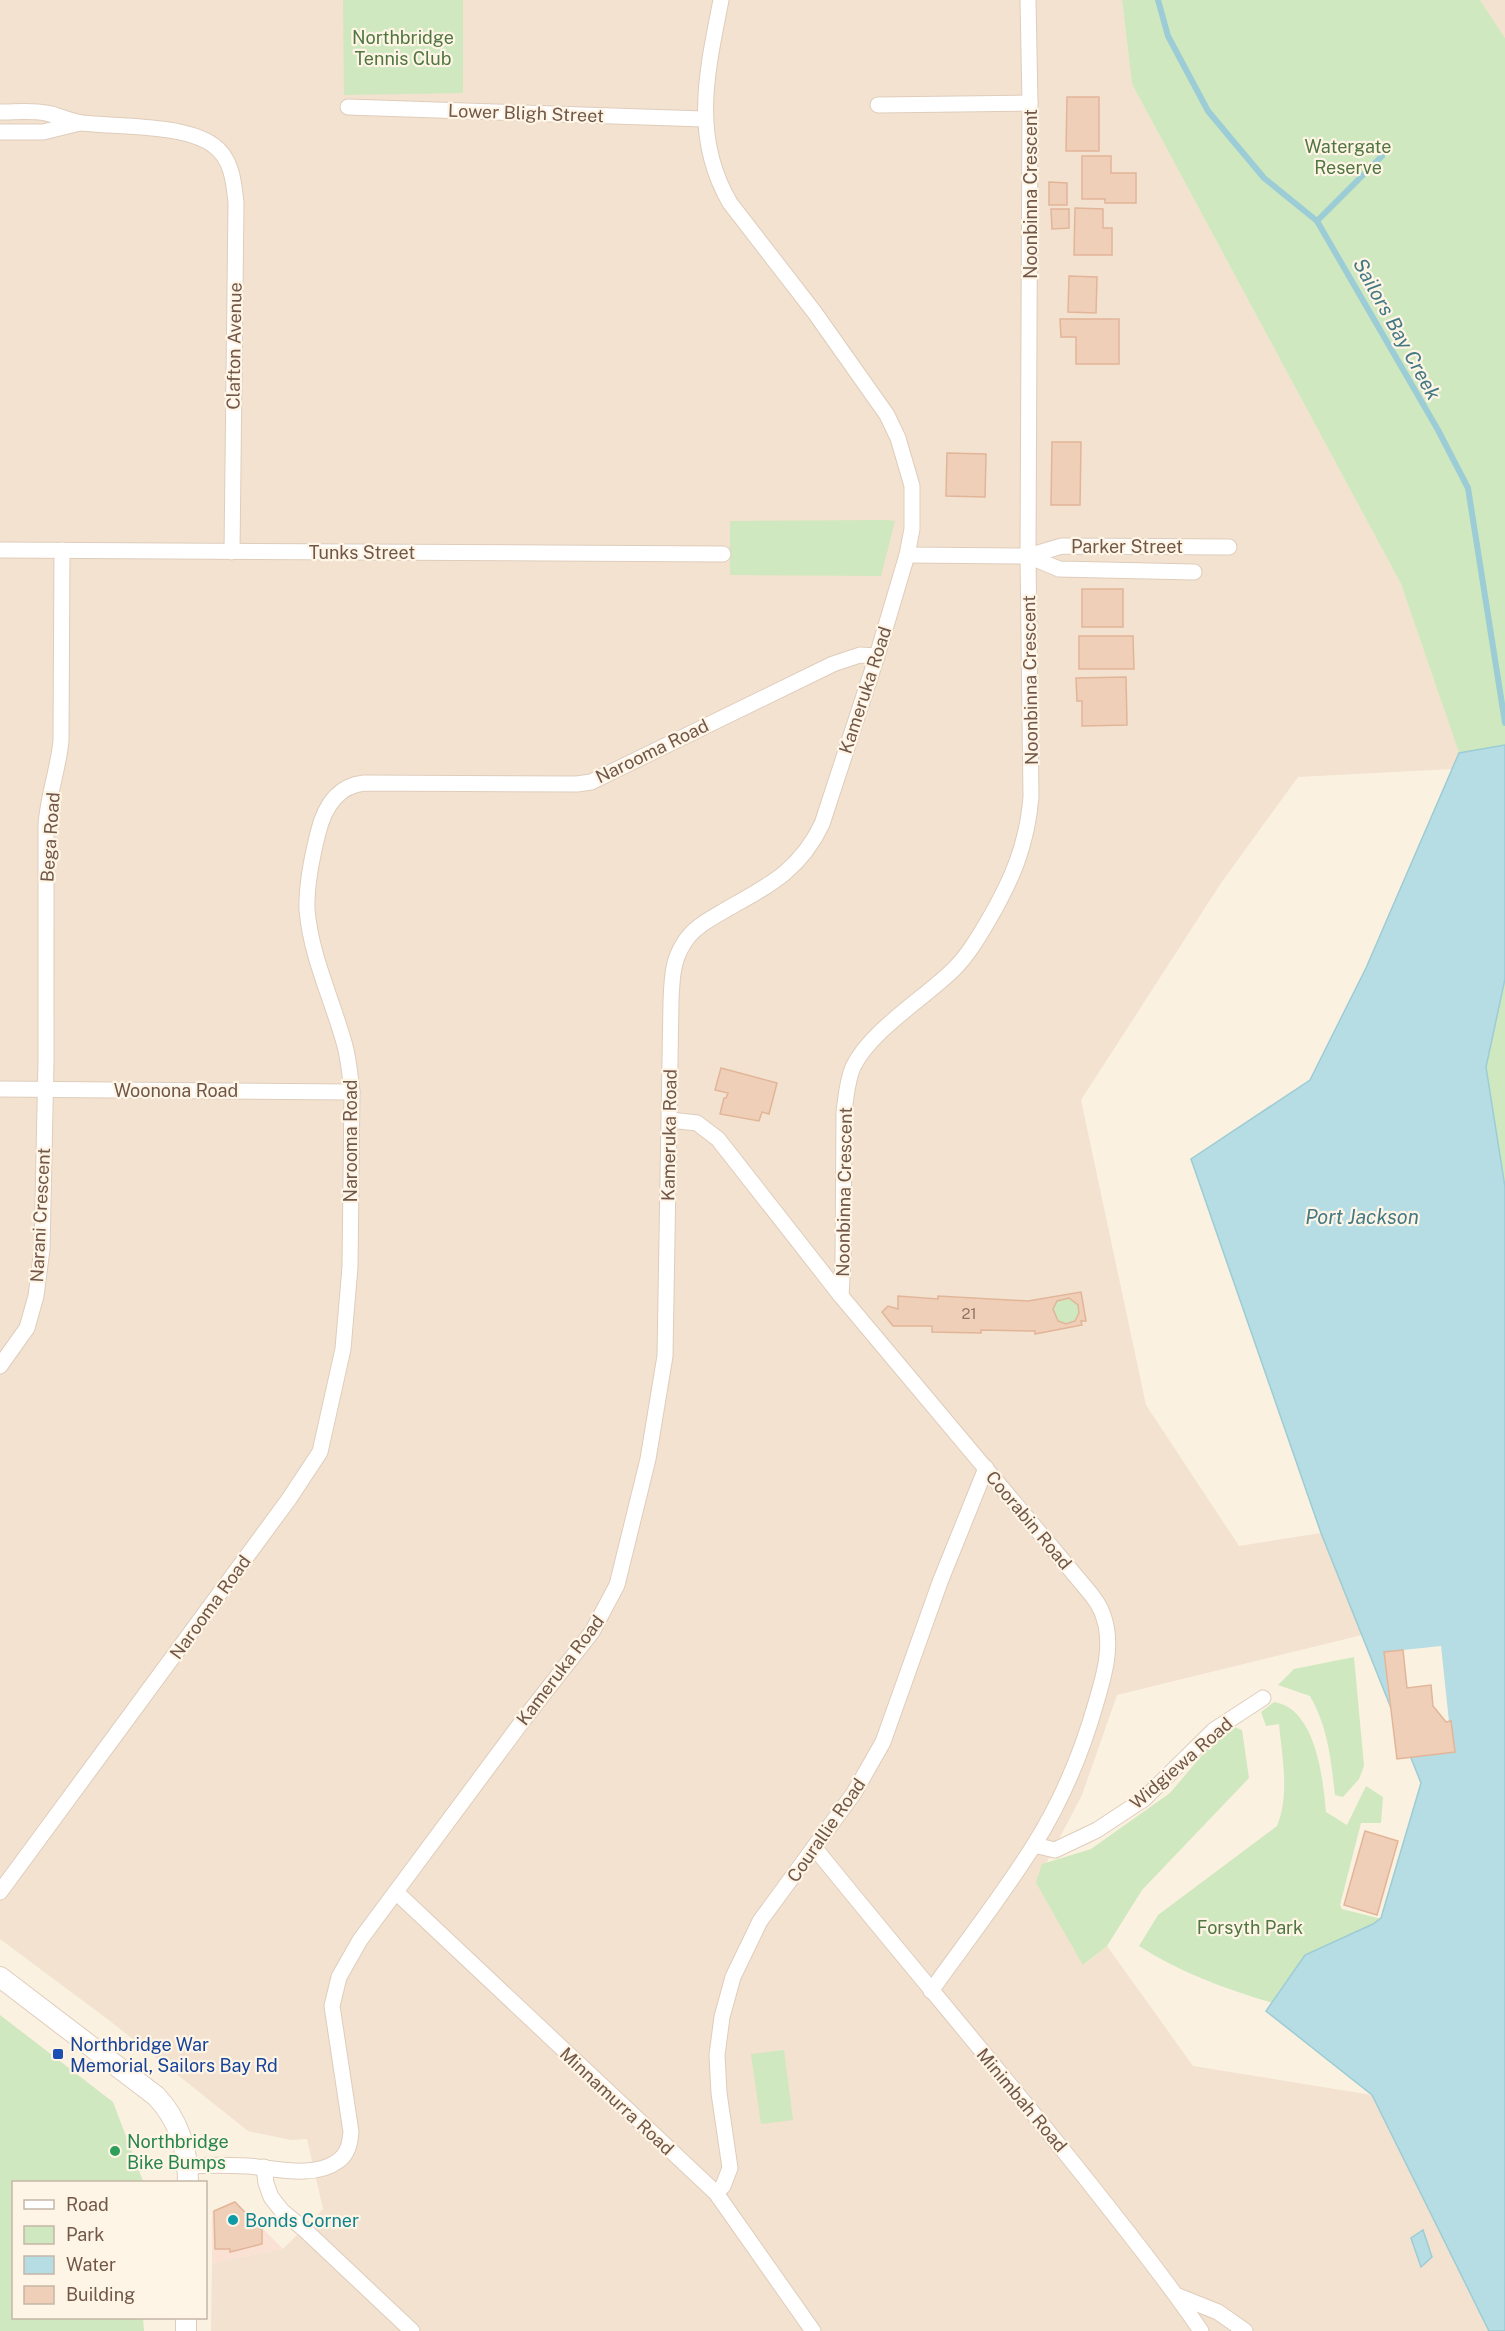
<svg xmlns="http://www.w3.org/2000/svg" width="1505" height="2331" viewBox="0 0 1505 2331" font-family="'Public Sans',sans-serif">
<style>
.residential{fill:#f2e2cf}
.commercial{fill:#fbe0d4}
.green{fill:#cfe8bf}
.water{fill:#b6dde4;stroke:#9cccd5;stroke-width:1.5}
.pier{fill:#fbf1e0}
.lines{fill:none;stroke-linecap:round;stroke-linejoin:round}
.stream{stroke:#9cccd5;stroke-width:6}
.building{fill:#f0cfb8;stroke:#e2b599;stroke-width:1.5;fill-rule:evenodd}
.minor-casing{stroke:#dfcdbc;stroke-width:17}
.tertiary-casing{stroke:#dfcdbc;stroke-width:22}
.minor{stroke:#fff;stroke-width:15}
.tertiary{stroke:#fff;stroke-width:20}
.transit-dot{fill:#1a4fb4;stroke:#fff5e6;stroke-width:2}
.leisure-dot{fill:#2e9e5b;stroke:#fff5e6;stroke-width:2}
.culture-dot{fill:#0f9aa8;stroke:#fff5e6;stroke-width:2}
.labels{text-anchor:middle;dominant-baseline:central;stroke-width:4.5;stroke-linejoin:round;paint-order:stroke}
.number-label{font-size:15px;fill:#917564}
.park-label{font-size:18px;fill:#507741;stroke:#fff5e6}
.street-label{font-size:18px;fill:#715748;stroke:#fff5e6}
.transit-label{font-size:18px;fill:#164399;stroke:#fff5e6;text-anchor:start}
.leisure-label{font-size:18px;fill:#27864d;stroke:#fff5e6;text-anchor:start}
.culture-label{font-size:18px;fill:#0d838f;stroke:#fff5e6;text-anchor:start}
.water-label{font-size:20px;font-style:italic;fill:#437984;stroke:#fff5e6}
</style>
<rect width="100%" height="100%" fill="#fbf1e0"/>
<g class="residential">
<path d="M0,0H1122L1132,84L1401,584L1459,753L1452,769L1298,777L1221,883L1081,1100L1146,1405L1239,1546L1321,1533L1362,1635L1117,1695L1082,1795L1036,1883L1084,1965L1107,1946L1193,2066L1372,2095L1489,2331H211L212,2263L283,2249L323,2209L307,2139L291,2140L248,2131L110,2021L0,1939Z"/>
<path d="M1480,0H1505V38Z"/>
</g>
<path class="commercial" d="M235,2201L283,2249L212,2263V2211Z"/>
<g class="green">
<path d="M343,0H463V93L344,95Z"/>
<path d="M1122,0H1480L1505,38V745L1459,753L1401,584L1132,84Z"/>
<path d="M730,521L886,520L895,521L881,576L730,575Z"/>
<path d="M1505,979V1187L1486,1067Z"/>
<circle cx="1066" cy="1311" r="13"/>
<path d="M1354,1657L1364,1766L1359,1779L1343,1797L1335,1795C1331,1760 1328,1727 1310,1696L1278,1685L1294,1669Z"/>
<path d="M1274,1702C1316,1708 1323,1779 1326,1812L1347,1825L1366,1786L1383,1797L1381,1823H1361L1340,1905L1342,1909L1382,1919L1276,2004C1228,1990 1181,1973 1139,1946L1158,1915L1277,1826C1290,1795 1282,1756 1279,1724L1266,1726L1261,1712Z"/>
<path d="M1232,1726L1242,1730L1249,1778L1142,1890L1107,1946L1083,1965L1036,1883L1042,1864L1091,1849L1170,1793L1214,1741Z"/>
<path d="M0,2015L113,2102L143,2181V2182H14V2318H143L144,2331H0Z"/>
<path d="M784,2050L793,2120L761,2124L751,2054Z"/>
</g>
<g class="water">
<path d="M1505,745V979L1486,1067L1505,1187V2331H1489L1372,2095L1266,2011L1305,1955L1373,1924L1381,1918L1421,1783L1321,1533L1191,1159L1310,1080L1366,968L1459,753Z"/>
<path d="M1423,2230L1432,2257L1421,2267L1411,2238Z"/>
</g>
<path class="pier" d="M1441,1646L1452,1750L1406,1755L1391,1715L1384,1652Z"/>
<g class="lines">
<g class="stream">
<path d="M1158,0L1168,36L1208,111L1264,178L1317,221L1438,430L1468,488L1505,723"/>
<path d="M1317,221L1382,156"/>
</g>
</g>
<g class="building">
<path d="M1067,97H1099V151H1066Z"/>
<path d="M1082,156H1111V173H1136V203H1105V199H1082Z"/>
<path d="M1049,182L1067,183V205H1049Z"/>
<path d="M1075,208L1103,209V228H1112V255H1074Z"/>
<path d="M1051,209H1069V228L1052,229Z"/>
<path d="M1069,276L1097,277L1096,313L1068,312Z"/>
<path d="M1060,319H1119V364H1076V337H1061Z"/>
<path d="M1052,442H1081L1080,505H1051Z"/>
<path d="M947,453L986,454L985,497L946,496Z"/>
<rect x="1082" y="589" width="41" height="38"/>
<path d="M1079,636H1133L1134,669H1079Z"/>
<path d="M1126,677L1127,725L1082,726V701H1077L1076,678Z"/>
<path d="M721,1068L777,1083L769,1114L762,1112L759,1121L720,1114L724,1098H726L728,1093L715,1090Z"/>
<path d="M1081,1292L1086,1321H1081L1082,1325L1035,1334V1331L981,1330V1333L932,1332V1326H893L882,1312L888,1306L898,1309V1296L938,1299V1296L1028,1301ZM1069,1298L1078,1305L1079,1313L1075,1321L1066,1324L1058,1321L1053,1309L1057,1301Z"/>
<path d="M1403,1650L1407,1688L1431,1685L1433,1706L1446,1722L1451,1721L1455,1752L1397,1759L1384,1652Z"/>
<path d="M1365,1831L1398,1841L1377,1915L1344,1905Z"/>
<path d="M235,2202L262,2230V2244L230,2252V2249H215L214,2211Z"/>
</g>
<g class="lines">
<g class="minor-casing">
<g id="minor">
<path d="M878,105L1030,103"/>
<path d="M348,107L704,119"/>
<path d="M0,112C15,112 32,110 46,113C58,115 70,121 82,123C117,127 184,124 213,145C232,158 234,183 236,203L232,552"/>
<path d="M0,132H43L80,123"/>
<path d="M0,550L723,554"/>
<path d="M907,555L1028,556L1062,546L1229,547"/>
<path d="M1028,556L1059,569L1194,572"/>
<path d="M0,1089L352,1092"/>
<path d="M670,1120L697,1123L718,1139L841,1296L1085,1587C1093,1596 1101,1606 1104,1618C1113,1646 1104,1676 1096,1703C1082,1752 1061,1802 1034,1845C1002,1896 965,1943 931,1991"/>
<path d="M841,1296L843,1261L844,1112C846,1097 847,1081 853,1067C871,1030 925,998 954,969C968,955 978,938 988,921C1012,880 1027,845 1031,797L1028,556L1030,103L1028,0"/>
<path d="M0,1366L27,1328L36,1296L42,1249L46,1062V825C48,796 58,770 61,741L62,550"/>
<path d="M1034,1845L1055,1850L1097,1830L1144,1799L1214,1730L1263,1698"/>
<path d="M814,1847C907,1962 1003,2074 1094,2189C1131,2236 1168,2282 1201,2331"/>
<path d="M0,1892L289,1499L320,1452L343,1349L350,1267L352,1092C350,1076 349,1061 345,1046C333,1001 311,957 307,910C306,884 312,857 318,833C324,808 337,786 364,783L577,784L591,782L833,664L860,655L877,656"/>
<path d="M396,1892L716,2193L813,2331"/>
<path d="M186,2166C206,2165 227,2165 247,2166C275,2168 314,2179 338,2161C348,2154 350,2143 351,2132L332,2006L339,1977L360,1940L524,1719L592,1632L617,1585L648,1459L665,1356L671,1001C672,980 672,961 684,943C693,927 712,918 727,909C770,885 800,870 822,824L877,656L907,555L912,529V486L898,438L887,415L815,313L730,203C691,136 707,72 721,0"/>
<path d="M264,2167L266,2183L271,2197L282,2211L305,2230L412,2331"/>
<path d="M716,2193L723,2186L730,2168L719,2093L717,2055L722,2017L733,1977L760,1921L854,1793L883,1742L940,1582L986,1468"/>
<path d="M1178,2296L1218,2312L1245,2331"/>
</g>
</g>
<g class="tertiary-casing">
<g id="tertiary">
<path d="M0,1977L156,2096C178,2119 188,2150 188,2182"/>
<path d="M186,2331V2318"/>
</g>
</g>
<use href="#minor" class="minor"/>
<use href="#tertiary" class="tertiary"/>
</g>
<rect class="transit-dot" x="52" y="2048" width="12" height="12" rx="3"/>
<circle class="leisure-dot" cx="115" cy="2151" r="6"/>
<circle class="culture-dot" cx="233" cy="2220" r="6"/>
<g class="labels">
<g class="number-label">
<text x="969" y="1313">21</text>
</g>
<g class="park-label">
<text x="403" y="37">Northbridge<tspan x="403" dy="21">Tennis Club</tspan></text>
<text x="1348" y="146">Watergate<tspan x="1348" dy="21">Reserve</tspan></text>
<text x="1250" y="1927">Forsyth Park</text>
</g>
<g class="street-label">
<text transform="translate(526 113) rotate(2)">Lower Bligh Street</text>
<text transform="translate(1030 194) rotate(-90)">Noonbinna Crescent</text>
<text transform="translate(234 346) rotate(-89)">Clafton Avenue</text>
<text x="1127" y="546">Parker Street</text>
<text x="362" y="552">Tunks Street</text>
<text transform="translate(1030 680) rotate(-91)">Noonbinna Crescent</text>
<text transform="translate(865 690) rotate(-72)">Kameruka Road</text>
<text transform="translate(652 751) rotate(-26)">Narooma Road</text>
<text transform="translate(50 837) rotate(-86)">Bega Road</text>
<text x="176" y="1090">Woonona Road</text>
<text transform="translate(669 1135) rotate(-89)">Kameruka Road</text>
<text transform="translate(350 1141) rotate(-90)">Narooma Road</text>
<text transform="translate(844 1192) rotate(-89)">Noonbinna Crescent</text>
<text transform="translate(40 1215) rotate(-87)">Narani Crescent</text>
<text transform="translate(1029 1520) rotate(50)">Coorabin Road</text>
<text transform="translate(210 1607) rotate(-54)">Narooma Road</text>
<text transform="translate(560 1670) rotate(-53)">Kameruka Road</text>
<text transform="translate(1181 1763) rotate(-41)">Widgiewa Road</text>
<text transform="translate(826 1830) rotate(-55)">Courallie Road</text>
<text transform="translate(1022 2100) rotate(50)">Minimbah Road</text>
<text transform="translate(617 2101) rotate(43)">Minnamurra Road</text>
</g>
<g class="transit-label">
<text x="70" y="2044">Northbridge War<tspan x="70" dy="21">Memorial, Sailors Bay Rd</tspan></text>
</g>
<g class="leisure-label">
<text x="127" y="2141">Northbridge<tspan x="127" dy="21">Bike Bumps</tspan></text>
</g>
<g class="culture-label">
<text x="245" y="2220">Bonds Corner</text>
</g>
<g class="water-label">
<text transform="translate(1397 329) rotate(61)">Sailors Bay Creek</text>
<text x="1362" y="1217">Port Jackson</text>
</g>
</g>
<rect x="12" y="2181" width="195" height="138" fill="#fff5e6" stroke="#c6b6a7" stroke-width="1.5"/>
<rect x="24" y="2200" width="30" height="9" fill="#ffffff" stroke="#c6b6a7" stroke-width="1.5"/>
<text x="66" y="2211" font-size="18" fill="#715748">Road</text>
<rect x="24" y="2226" width="30" height="18" fill="#cfe8bf" stroke="#c6b6a7" stroke-width="1.5"/>
<text x="66" y="2241" font-size="18" fill="#715748">Park</text>
<rect x="24" y="2256" width="30" height="18" fill="#b6dde4" stroke="#c6b6a7" stroke-width="1.5"/>
<text x="66" y="2271" font-size="18" fill="#715748">Water</text>
<rect x="24" y="2286" width="30" height="18" fill="#f0cfb8" stroke="#c6b6a7" stroke-width="1.5"/>
<text x="66" y="2301" font-size="18" fill="#715748">Building</text>
</svg>
